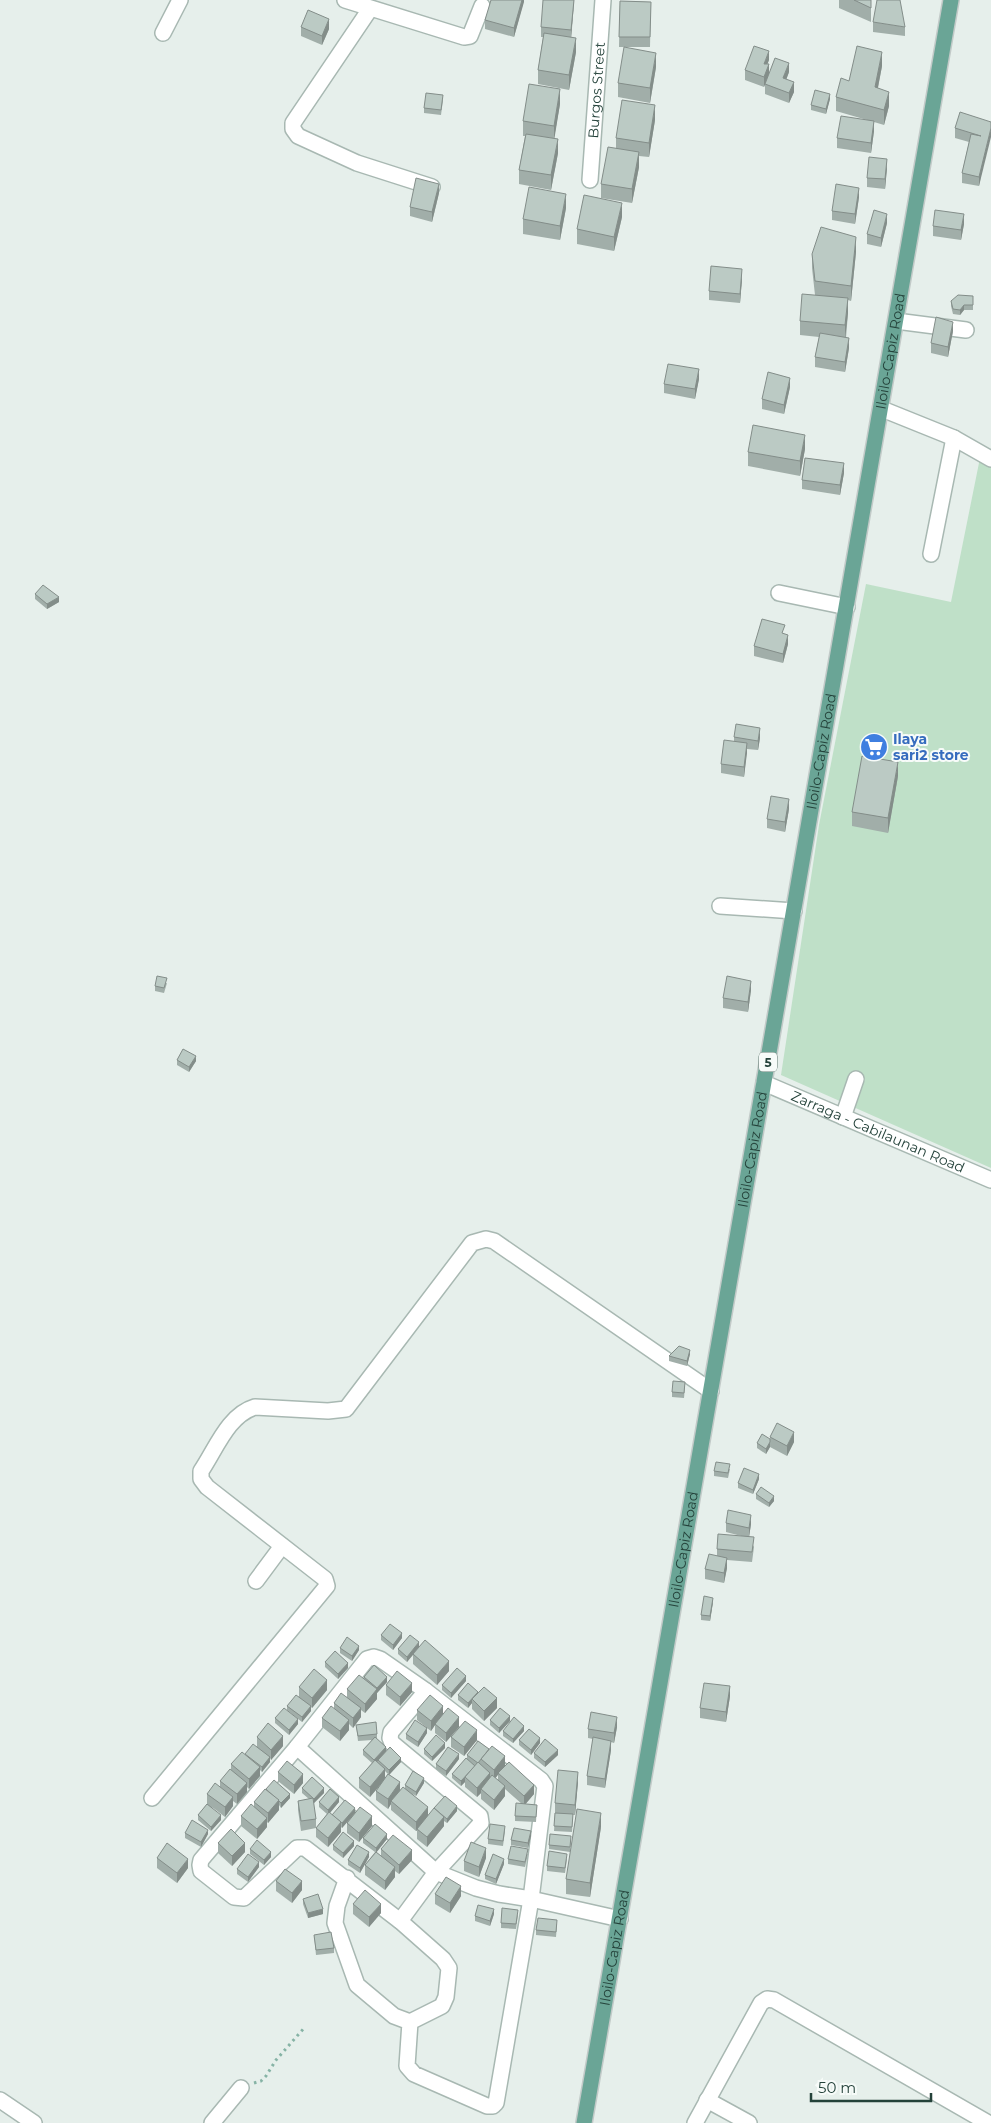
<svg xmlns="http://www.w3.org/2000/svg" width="991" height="2123" viewBox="0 0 991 2123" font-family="Montserrat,sans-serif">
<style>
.green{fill:#bfe0c8}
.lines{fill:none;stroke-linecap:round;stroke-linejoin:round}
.minor-casing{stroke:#a8b8b2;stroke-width:18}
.major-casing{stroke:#c2cac8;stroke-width:18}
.path{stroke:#86b3a5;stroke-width:3;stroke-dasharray:2.5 4;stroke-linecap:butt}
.minor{stroke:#fff;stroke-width:15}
.major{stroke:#6aa596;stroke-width:15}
.wall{fill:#a1aea9;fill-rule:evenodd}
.shaded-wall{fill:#838d89}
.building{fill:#bbcac4;stroke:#838d89}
.labels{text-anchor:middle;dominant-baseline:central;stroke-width:4;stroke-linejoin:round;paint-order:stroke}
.shield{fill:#f7fbf9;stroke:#637a73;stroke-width:1}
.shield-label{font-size:12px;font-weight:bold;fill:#24423a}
.street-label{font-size:14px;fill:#24423a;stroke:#f7fbf9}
.shop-label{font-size:14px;font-weight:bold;fill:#366cbe;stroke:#f7fbf9;text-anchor:start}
</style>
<rect width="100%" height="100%" fill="#e6efeb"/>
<path class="green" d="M981,453L991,459V1168L781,1075L819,825L866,584L951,602Z"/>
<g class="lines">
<g class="minor-casing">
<g id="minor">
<path d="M345,0L464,37L470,36L482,6"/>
<path d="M370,9L293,123V129L298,136L357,163L432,187"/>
<path d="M163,33L180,0"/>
<path id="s1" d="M590,180L603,0"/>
<path d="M896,321L966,330"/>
<path d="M882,409L954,438L991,459"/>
<path d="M931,554L954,438"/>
<path d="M779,593L847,607"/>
<path d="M720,906L794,911"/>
<path id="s2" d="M764,1083L991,1180"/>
<path d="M843,1117L856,1079"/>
<path d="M256,1581L282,1546"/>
<path d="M297,1747L436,1872L476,1888L499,1894L531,1899L620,1919"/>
<path d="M152,1798L327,1586L325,1579L207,1487L201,1479V1471C216,1449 228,1415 255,1407L328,1411L346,1409L472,1243L486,1239L494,1241L711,1391"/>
<path d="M347,1878L337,1906L335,1923L357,1985L394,2016L410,2022L442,2006L446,1997L449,1968L443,1959L400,1921L305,1848H297L244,1898L234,1897L201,1871L200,1865L201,1860L297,1747L367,1659L374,1657L380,1659L426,1691L541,1780L545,1786L531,1899L496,2103L493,2106H487L414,2074L407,2066L410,2022"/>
<path d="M400,1921L436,1872L481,1823L480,1816L392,1743L390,1738L391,1732L426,1691"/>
<path d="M0,2100L34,2123"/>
<path d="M707,2100L749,2123"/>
<path d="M212,2123L241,2088"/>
<path d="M695,2123L761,2003L767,1999L774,2000L988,2123"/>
</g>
</g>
<g class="major-casing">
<g id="major">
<path id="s3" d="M584,2123L951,0"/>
</g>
</g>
<path class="path" d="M254,2083L261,2081L266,2076L276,2060L305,2027"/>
<use href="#minor" class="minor"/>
<use href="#major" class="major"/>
</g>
<g class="wall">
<path d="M524,0L514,37L485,29V20Z"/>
<path d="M574,0L571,37L576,52L569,90L538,84V70L543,37H541V27Z"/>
<path d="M839,0H871V22L839,8Z"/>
<path d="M620,1L651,2L650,47H619Z"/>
<path d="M873,22L905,27V36L873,32Z"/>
<path d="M301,27L329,29L322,45L301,36Z"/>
<path d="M769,60L767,64L769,74L764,87L745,80V70Z"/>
<path d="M882,66L878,88L889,106L884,125L874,122V131L871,153L837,148V138L867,120L836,111V97L849,81Z"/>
<path d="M656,67L650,103L618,97V83Z"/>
<path d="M789,72L786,80L794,92L789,103L765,94V84Z"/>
<path d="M830,99L826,114L811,110V105Z"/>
<path d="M443,100L441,115L424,113V108Z"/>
<path d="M560,104L554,138L558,153L551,190L519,184V170L525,136H523V121Z"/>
<path d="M655,120L649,157L639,156V167L632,203L601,198V184L616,148V138Z"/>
<path d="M991,122L979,186L962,183V173L969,142L955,138V128Z"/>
<path d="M887,168L885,189L867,187V178Z"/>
<path d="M439,193L432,222L410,216V207Z"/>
<path d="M859,197L855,224L832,220V211Z"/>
<path d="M566,208L560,240L523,234V219Z"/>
<path d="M622,217L614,251L577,244V229Z"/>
<path d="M887,223L881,247L867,244V234Z"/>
<path d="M964,224L961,240L933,236V226Z"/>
<path d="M856,252L851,301L848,300V313L846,338L849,348L845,372L815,367V357L819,337L800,335V321L815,295L812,268V254Z"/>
<path d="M742,279L740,303L709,300V291Z"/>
<path d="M973,296V310H964L960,315L953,314L951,306V301Z"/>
<path d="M953,331L948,357L931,353V343Z"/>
<path d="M699,379L695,399L664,393V384Z"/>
<path d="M790,387L784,414L762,409V399Z"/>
<path d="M805,449L800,476L748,466V452Z"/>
<path d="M844,473L840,495L802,489V480Z"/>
<path d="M35,594L59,602L47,609L35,599Z"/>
<path d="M785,634L788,644L783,663L754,656V646Z"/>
<path d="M734,737L760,738L758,750L747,749L744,777L721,773V764L734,741Z"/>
<path d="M898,776L888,833L852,826V812Z"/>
<path d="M789,809L785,832L767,828V819Z"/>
<path d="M167,983L164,993L155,991V986Z"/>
<path d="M751,990L748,1012L723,1008V998Z"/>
<path d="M177,1060L196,1061L189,1072L177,1065Z"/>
<path d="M690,1354L687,1366L669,1361V1356Z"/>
<path d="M685,1386L684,1398L672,1397V1392Z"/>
<path d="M770,1437L794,1442L787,1456L770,1447L766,1454L757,1448V1443L770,1439Z"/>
<path d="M730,1469L728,1478L714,1476V1471Z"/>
<path d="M759,1479L753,1494L738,1488V1483Z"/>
<path d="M756,1494L774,1501L769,1507L756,1499Z"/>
<path d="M726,1523L751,1524L749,1537L754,1547L752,1562L727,1560V1568L724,1583L705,1579V1569L717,1556V1549L745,1537L726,1532Z"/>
<path d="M713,1602L710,1621L701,1620V1615Z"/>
<path d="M381,1635L402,1638L393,1650L381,1640Z"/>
<path d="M419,1647L449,1671L437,1685L413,1664V1655L407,1662L398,1654V1649Z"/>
<path d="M340,1648L359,1650L352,1661L340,1653Z"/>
<path d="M325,1662L348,1668L338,1679L325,1667Z"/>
<path d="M364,1677L387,1682L377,1693V1699L365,1713L361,1710V1717L353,1728L349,1724V1730L340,1741L322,1727V1718L334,1709V1703L347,1698V1689L364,1679Z"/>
<path d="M466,1681L451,1698L442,1690V1685Z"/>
<path d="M386,1685L412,1692L400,1706L386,1695Z"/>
<path d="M299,1687L327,1690L312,1708L311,1707V1711L302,1722L287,1710V1706L299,1696Z"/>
<path d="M478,1693L497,1708L484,1721L472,1709V1703L468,1708L458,1700V1695Z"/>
<path d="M730,1696L726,1722L700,1718V1708Z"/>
<path d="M417,1710L443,1714L459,1727L446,1742L435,1733V1725L431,1731L427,1728V1733L418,1747L406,1739V1734L426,1727L417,1720Z"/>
<path d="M275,1718L298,1724L289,1735L275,1723Z"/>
<path d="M490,1720L510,1721L499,1733L490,1725Z"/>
<path d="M356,1725L377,1734V1739L386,1751L401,1762L389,1775L400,1790L405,1788V1785L424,1783L416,1796L413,1794L428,1815L457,1811L447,1823L444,1821V1826L427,1847L417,1839V1831H416L391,1810V1804L388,1809L376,1800V1791L381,1784L370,1797L359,1788V1778L372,1763L363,1755V1750L372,1740L358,1741ZM385,1771L388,1774L385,1778Z"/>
<path d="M617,1727L614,1743L611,1742V1750L605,1788L587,1785V1776L593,1739L588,1738V1729Z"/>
<path d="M503,1731H524L513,1743L503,1736Z"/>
<path d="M257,1737L283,1746L271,1760L270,1758V1762L262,1772L260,1770V1776L249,1789L247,1787V1792L237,1804L233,1801V1806L225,1817L212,1807L221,1820L211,1831L198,1820V1815L207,1804V1794L220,1787V1781L231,1771V1764L257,1746Z"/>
<path d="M451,1737L477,1740L464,1756L451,1747Z"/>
<path d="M519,1740L540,1743L531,1755L519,1745Z"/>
<path d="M445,1748L432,1761L424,1754V1749Z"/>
<path d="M534,1753L558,1755L545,1767L534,1758Z"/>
<path d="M467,1755L505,1766L534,1794L525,1804L537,1805L536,1822L515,1821V1816L522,1804L505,1789V1796L494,1810L481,1799V1793L477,1797L465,1787V1782L461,1786L452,1778V1774L467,1760ZM498,1774V1780L495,1778Z"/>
<path d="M459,1759L446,1776L436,1769V1764Z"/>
<path d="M278,1772L303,1783L294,1794L278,1781Z"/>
<path d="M578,1782L575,1815L555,1813V1803Z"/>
<path d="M302,1788L324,1793L314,1803H313L316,1819V1828L301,1831L298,1810V1801L309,1799L302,1793Z"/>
<path d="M290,1798L281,1808L279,1805V1810L268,1823L267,1822V1827L257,1839L241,1826V1816L254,1807V1802Z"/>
<path d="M319,1802H339L330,1813L332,1815L355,1812L372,1826L359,1842L347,1833V1823L349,1820L342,1828L341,1827V1832L328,1847L316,1837V1828L327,1814L319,1807Z"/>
<path d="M555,1813L573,1814L572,1832L554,1831Z"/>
<path d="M601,1827L590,1897L566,1894V1879Z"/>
<path d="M505,1831L503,1846L488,1844V1839Z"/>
<path d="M185,1833L208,1834L201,1847L185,1838Z"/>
<path d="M531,1836L528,1848L511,1845V1840Z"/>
<path d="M363,1838L387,1839L376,1852L381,1856V1849L412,1860L399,1874L395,1871V1877L385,1890L365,1875V1865L375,1852L363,1843Z"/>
<path d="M571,1840L570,1852L549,1849V1845Z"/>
<path d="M218,1843L245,1852L232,1866L218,1853Z"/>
<path d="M333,1845L354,1846L343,1858L333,1850Z"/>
<path d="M250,1849L271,1857L264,1865L250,1854Z"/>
<path d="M528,1854L525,1867L508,1864V1859Z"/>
<path d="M369,1857L360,1873L348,1865V1860Z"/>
<path d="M157,1858L188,1868L177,1883L157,1868Z"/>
<path d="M486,1858L479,1877L464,1871V1861Z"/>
<path d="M567,1859L565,1873L547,1871V1866Z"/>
<path d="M504,1864L496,1884L485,1879V1875Z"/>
<path d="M259,1867L248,1882L237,1874V1869Z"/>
<path d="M276,1881L302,1890L292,1903L276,1891Z"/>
<path d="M435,1894L461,1896L450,1913L435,1904Z"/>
<path d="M303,1899L323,1914L308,1918L303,1904Z"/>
<path d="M353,1904L381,1913L369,1927L353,1914Z"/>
<path d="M494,1914L490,1926L475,1921V1916Z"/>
<path d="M518,1915L516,1929L501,1928V1923Z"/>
<path d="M557,1924L556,1937L536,1935V1930Z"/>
<path d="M314,1935L334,1948V1953L316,1955Z"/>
</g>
<g class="shaded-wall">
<path d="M522,0H524V2L514,37V28Z"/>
<path d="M574,0V3L571,40V30Z"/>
<path d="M329,19V29L322,45V36Z"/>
<path d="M576,38V52L569,90V75Z"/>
<path d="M769,51V60L764,73V64Z"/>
<path d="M882,52V66L875,102V87Z"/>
<path d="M656,53V67L650,103V88Z"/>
<path d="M789,63V72L783,88V78Z"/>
<path d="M769,64V74L764,87V77Z"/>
<path d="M794,82V92L789,103V93Z"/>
<path d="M560,89V104L554,141V126Z"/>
<path d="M889,92V106L884,125V110Z"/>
<path d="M830,94V99L826,114V109Z"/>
<path d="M655,105V120L649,157V143Z"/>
<path d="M874,121V131L871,153V143Z"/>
<path d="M991,128V137L979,186V177Z"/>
<path d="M558,139V153L551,190V175Z"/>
<path d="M639,152V167L632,203V189Z"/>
<path d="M887,159V168L885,189V179Z"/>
<path d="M439,184V193L432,222V212Z"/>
<path d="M859,188V197L855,224V214Z"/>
<path d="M566,194V208L560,240V226Z"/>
<path d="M622,203V217L614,251V237Z"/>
<path d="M887,214V223L881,247V238Z"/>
<path d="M964,214V224L961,240V230Z"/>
<path d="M856,237V252L851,301V286Z"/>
<path d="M742,269V279L740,303V294Z"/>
<path d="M848,298V313L845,339V325Z"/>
<path d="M964,305V310L960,315V310Z"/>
<path d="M953,322V331L948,357V347Z"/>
<path d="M849,338V348L845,372V362Z"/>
<path d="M699,369V379L695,399V389Z"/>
<path d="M790,378V387L784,414V405Z"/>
<path d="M805,435V449L800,476V461Z"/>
<path d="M844,463V473L840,495V485Z"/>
<path d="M59,597V602L47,609V604Z"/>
<path d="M788,635V644L783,663V654Z"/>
<path d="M760,728V738L758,750V741Z"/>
<path d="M747,743V753L744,777V767Z"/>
<path d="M898,762V776L888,833V818Z"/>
<path d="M789,799V809L785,832V822Z"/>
<path d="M751,981V990L748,1012V1002Z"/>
<path d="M196,1056V1061L189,1072V1067Z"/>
<path d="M690,1350V1354L687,1366V1361Z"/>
<path d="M794,1432V1442L787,1456V1446Z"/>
<path d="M770,1442V1447L766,1454V1449Z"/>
<path d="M759,1474V1479L753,1494V1490Z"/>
<path d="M774,1496V1501L769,1507V1503Z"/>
<path d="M751,1515V1524L749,1537V1528Z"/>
<path d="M727,1558V1568L724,1583V1573Z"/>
<path d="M713,1598V1602L710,1621V1616Z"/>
<path d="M402,1633V1638L393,1650V1645Z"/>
<path d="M419,1642V1647L407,1662V1657Z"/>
<path d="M359,1646V1650L352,1661V1656Z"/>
<path d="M449,1661V1671L437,1685V1675Z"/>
<path d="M348,1663V1668L338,1679V1674Z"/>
<path d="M466,1676V1681L451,1698V1693Z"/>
<path d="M387,1677V1682L377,1693V1688Z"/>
<path d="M327,1680V1690L312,1708V1698Z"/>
<path d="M412,1683V1692L400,1706V1697Z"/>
<path d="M730,1686V1696L726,1722V1712Z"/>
<path d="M377,1689V1699L365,1713V1704Z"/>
<path d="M478,1692V1697L472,1699V1703L468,1708V1703Z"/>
<path d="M497,1698V1708L484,1721V1711Z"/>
<path d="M311,1706V1711L302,1722V1717Z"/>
<path d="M443,1706V1715L435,1724V1725L431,1731V1721Z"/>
<path d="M361,1708V1717L353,1728V1718Z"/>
<path d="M510,1716V1721L499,1733V1728Z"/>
<path d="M459,1717V1727L446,1742V1733Z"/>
<path d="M617,1717V1727L614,1743V1733Z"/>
<path d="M298,1719V1724L289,1735V1730Z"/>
<path d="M349,1720V1730L340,1741V1731Z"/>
<path d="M524,1726V1731L513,1743V1739Z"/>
<path d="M427,1728V1733L418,1747V1742Z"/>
<path d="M477,1730V1740L464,1756V1747Z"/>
<path d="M283,1736V1746L271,1760V1750Z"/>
<path d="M540,1738V1743L531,1755V1750Z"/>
<path d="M611,1741V1750L605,1788V1779Z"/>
<path d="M445,1743V1748L432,1761V1757Z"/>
<path d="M386,1747V1752L374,1765V1760Z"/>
<path d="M558,1750V1755L545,1767V1762Z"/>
<path d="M459,1754V1759L446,1776V1771Z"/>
<path d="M505,1756V1766L494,1780V1770Z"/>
<path d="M270,1757V1762L262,1772V1767Z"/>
<path d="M401,1758V1762L389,1775V1770Z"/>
<path d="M260,1767V1776L249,1789V1779Z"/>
<path d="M385,1769V1779L370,1797V1787Z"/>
<path d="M578,1772V1782L575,1815V1805Z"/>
<path d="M490,1773V1782L481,1789V1793L477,1797V1788Z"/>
<path d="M303,1774V1783L294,1794V1785Z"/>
<path d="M465,1777V1782L461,1786V1781Z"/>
<path d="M424,1778V1783L416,1796V1792Z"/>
<path d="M400,1782V1792L391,1801V1804L388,1809V1799Z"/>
<path d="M247,1783V1792L237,1804V1794Z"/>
<path d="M534,1785V1794L524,1806V1796Z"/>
<path d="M505,1786V1796L494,1810V1800Z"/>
<path d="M324,1788V1793L314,1803V1799Z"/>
<path d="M290,1794V1798L281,1808V1803Z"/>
<path d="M233,1797V1806L225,1817V1807Z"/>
<path d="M339,1797V1802L328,1815V1810Z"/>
<path d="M279,1800V1810L268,1823V1813Z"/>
<path d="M457,1806V1811L447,1823V1819Z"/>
<path d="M428,1807V1817L417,1829L416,1831V1822Z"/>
<path d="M355,1808V1813L342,1828V1823Z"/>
<path d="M601,1813V1827L590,1897V1883Z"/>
<path d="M221,1815V1820L211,1831V1827Z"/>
<path d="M372,1816V1826L359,1842V1833Z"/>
<path d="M444,1817V1826L427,1847V1837Z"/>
<path d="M267,1818V1827L257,1839V1829Z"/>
<path d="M341,1822V1832L328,1847V1838Z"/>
<path d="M208,1830V1834L201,1847V1842Z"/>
<path d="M531,1831V1836L528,1848V1843Z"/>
<path d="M387,1834V1839L376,1853V1848Z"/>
<path d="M354,1841V1846L343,1858V1853Z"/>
<path d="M245,1843V1852L232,1866V1856Z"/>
<path d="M486,1848V1858L479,1877V1867Z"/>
<path d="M412,1850V1860L399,1874V1865Z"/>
<path d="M271,1852V1857L264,1865V1860Z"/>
<path d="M369,1852V1857L360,1873V1868Z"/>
<path d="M188,1859V1868L177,1883V1873Z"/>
<path d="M504,1859V1864L496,1884V1879Z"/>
<path d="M259,1862V1867L248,1882V1877Z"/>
<path d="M395,1867V1877L385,1890V1881Z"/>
<path d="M302,1881V1890L292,1903V1893Z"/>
<path d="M461,1886V1896L450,1913V1903Z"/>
<path d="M381,1904V1913L369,1927V1917Z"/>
<path d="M323,1909V1914L308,1918V1913Z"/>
<path d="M494,1909V1914L490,1926V1921Z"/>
</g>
<g class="building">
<path d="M491,0H522L514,28L485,20Z"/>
<path d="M543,0H574L571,30L541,27Z"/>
<path d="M854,0H871V8Z"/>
<path d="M877,0H900L905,27L873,22Z"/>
<path d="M620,1L651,2L650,37H619Z"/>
<path d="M308,10L329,19L322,36L301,27Z"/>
<path d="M544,33L576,38L569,75L538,70Z"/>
<path d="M754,46L769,51L764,64H769L764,77L745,70Z"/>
<path d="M857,46L882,52L875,87L889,92L884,110L836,97L841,78L849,81Z"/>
<path d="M624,47L656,53L650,88L618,83Z"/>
<path d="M775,58L789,63L783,78L794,82L789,93L765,84Z"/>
<path d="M529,84L560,89L554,126L523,121Z"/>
<path d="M815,90L830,94L826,109L811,105Z"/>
<path d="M426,93L443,95L441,110L424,108Z"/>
<path d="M622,100L655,105L649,143L616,138Z"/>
<path d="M960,112L991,122V128L979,177L962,173L971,134L981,136L955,128Z"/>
<path d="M841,116L874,121L871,143L837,138Z"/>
<path d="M526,134L558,139L551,175L519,170Z"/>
<path d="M608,147L639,152L632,189L601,184Z"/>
<path d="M869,157L887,159L885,179L867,178Z"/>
<path d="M416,178L439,184L432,212L410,207Z"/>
<path d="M836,184L859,188L855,214L832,211Z"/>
<path d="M529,187L566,194L560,226L523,219Z"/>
<path d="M584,195L622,203L614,237L577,229Z"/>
<path d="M874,210L887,214L881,238L867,234Z"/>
<path d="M935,210L964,214L961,230L933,226Z"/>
<path d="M821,227L856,237L851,286L815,281L812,254Z"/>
<path d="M711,266L742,269L740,294L709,291Z"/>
<path d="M802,294L848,298L845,325L800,321Z"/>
<path d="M958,295L973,296V305H964L960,310L953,309L951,301Z"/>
<path d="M936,317L953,322L948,347L931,343Z"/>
<path d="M820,333L849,338L845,362L815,357Z"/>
<path d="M668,364L699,369L695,389L664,384Z"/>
<path d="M768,372L790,378L784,405L762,399Z"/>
<path d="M753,425L805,435L800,461L748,452Z"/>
<path d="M805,458L844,463L840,485L802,480Z"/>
<path d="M43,585L59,597L47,604L35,594Z"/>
<path d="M762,619L785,625L782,633L788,635L783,654L754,646Z"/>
<path d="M736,724L760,728L758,741L734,737Z"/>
<path d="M724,740L747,743L744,767L721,764Z"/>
<path d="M862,756L898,762L888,818L852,812Z"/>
<path d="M771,796L789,799L785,822L767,819Z"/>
<path d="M157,976L167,978L164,988L155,986Z"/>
<path d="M727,976L751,981L748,1002L723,998Z"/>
<path d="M183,1049L196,1056L189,1067L177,1060Z"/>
<path d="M679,1346L690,1350L687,1361L669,1356Z"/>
<path d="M673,1381L685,1382L684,1393L672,1392Z"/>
<path d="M777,1423L794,1432L787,1446L770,1437Z"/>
<path d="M762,1434L770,1439V1442L766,1449L757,1443Z"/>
<path d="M716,1462L730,1464L728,1473L714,1471Z"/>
<path d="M744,1468L759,1474L753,1490L738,1483Z"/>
<path d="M761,1487L774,1496L769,1503L756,1494Z"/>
<path d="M728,1510L751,1515L749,1528L726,1523Z"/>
<path d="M718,1534L754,1537L752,1552L717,1549Z"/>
<path d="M709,1554L727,1558L724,1573L705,1569Z"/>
<path d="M704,1596L713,1598L710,1616L701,1615Z"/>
<path d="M390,1624L402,1633L393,1645L381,1635Z"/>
<path d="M410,1635L419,1642L407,1657L398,1649Z"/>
<path d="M347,1637L359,1646L352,1656L340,1648Z"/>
<path d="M425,1640L449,1661L437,1675L413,1654Z"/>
<path d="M335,1651L348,1663L338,1674L325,1662Z"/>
<path d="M374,1665L387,1677L377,1688L364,1677Z"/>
<path d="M457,1668L466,1676L451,1693L442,1685Z"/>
<path d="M314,1669L327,1680L312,1698L299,1687Z"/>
<path d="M397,1671L412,1683L400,1697L386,1685Z"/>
<path d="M359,1675L377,1689L365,1704L347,1689Z"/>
<path d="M468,1683L478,1692L468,1703L458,1695Z"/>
<path d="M704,1683L730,1686L726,1712L700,1708Z"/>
<path d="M484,1687L497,1698L484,1711L472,1699Z"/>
<path d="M341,1693L361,1708L353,1718L334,1703Z"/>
<path d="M296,1695L311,1706L302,1717L287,1706Z"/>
<path d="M430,1695L443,1706L431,1721L417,1710Z"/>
<path d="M331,1706L349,1720L340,1731L322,1718Z"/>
<path d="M284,1708L298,1719L289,1730L275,1718Z"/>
<path d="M448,1708L459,1717L446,1733L435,1724Z"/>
<path d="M500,1708L510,1716L499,1728L490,1720Z"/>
<path d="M591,1712L617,1717L614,1733L588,1729Z"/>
<path d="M514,1717L524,1726L513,1739L503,1731Z"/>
<path d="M415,1720L427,1728L418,1742L406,1734Z"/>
<path d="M465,1721L477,1730L464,1747L451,1737Z"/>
<path d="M376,1722L377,1734L358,1736L356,1725Z"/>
<path d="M268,1723L283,1736L271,1750L257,1737Z"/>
<path d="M529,1729L540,1738L531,1750L519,1740Z"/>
<path d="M436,1735L445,1743L432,1757L424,1749Z"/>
<path d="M375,1737L386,1747L374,1760L363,1750Z"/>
<path d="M593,1737L611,1741L605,1779L587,1776Z"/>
<path d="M545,1739L558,1750L545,1762L534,1753Z"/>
<path d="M478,1741L489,1749L478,1763L467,1755Z"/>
<path d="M253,1744L270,1757L262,1767L245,1754Z"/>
<path d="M492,1746L505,1756L494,1770L481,1759Z"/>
<path d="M390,1747L401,1758L389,1770L378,1760Z"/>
<path d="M448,1747L459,1754L446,1771L436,1764Z"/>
<path d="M242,1752L260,1767L249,1779L231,1764Z"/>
<path d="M466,1758L475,1766L461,1781L452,1774Z"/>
<path d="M375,1760L385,1769L370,1787L359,1778Z"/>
<path d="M287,1761L303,1774L294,1785L278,1772Z"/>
<path d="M478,1762L490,1773L477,1788L465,1777Z"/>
<path d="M509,1762L534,1785L524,1796L498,1773Z"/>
<path d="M230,1769L247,1783L237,1794L220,1781Z"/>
<path d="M558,1770L578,1772L575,1805L555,1803Z"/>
<path d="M413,1771L424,1778L416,1792L405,1785Z"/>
<path d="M388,1774L400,1782L388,1799L376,1791Z"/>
<path d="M492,1775L505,1786L494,1800L481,1789Z"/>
<path d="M312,1777L324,1788L314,1799L302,1788Z"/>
<path d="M274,1780L290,1794L281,1803L266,1789Z"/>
<path d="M215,1783L233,1797L225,1807L207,1794Z"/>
<path d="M403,1787L428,1807L416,1822L391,1801Z"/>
<path d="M265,1789L279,1800L268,1813L254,1802Z"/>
<path d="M330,1789L339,1797L328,1810L319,1802Z"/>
<path d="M445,1796L457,1806L447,1819L434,1808Z"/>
<path d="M313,1798L316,1819L301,1821L298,1801Z"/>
<path d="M345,1800L355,1808L342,1823L332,1815Z"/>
<path d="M516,1803L537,1805L536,1817L515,1816Z"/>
<path d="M207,1804L221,1815L211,1827L198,1815Z"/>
<path d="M251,1804L267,1818L257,1829L241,1816Z"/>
<path d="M360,1807L372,1816L359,1833L347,1823Z"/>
<path d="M434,1808L444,1817L427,1837L417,1829Z"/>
<path d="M577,1809L601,1813L590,1883L566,1879Z"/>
<path d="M329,1812L341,1822L328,1838L316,1828Z"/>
<path d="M555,1813L573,1814L572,1827L554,1826Z"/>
<path d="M192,1820L208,1830L201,1842L185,1833Z"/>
<path d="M375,1824L387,1834L376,1848L363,1838Z"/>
<path d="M490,1824L505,1826L503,1841L488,1839Z"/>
<path d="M514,1828L531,1831L528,1843L511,1840Z"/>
<path d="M231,1829L245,1843L232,1856L218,1843Z"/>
<path d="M343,1832L354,1841L343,1853L333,1845Z"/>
<path d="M550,1834L571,1836L570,1847L549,1845Z"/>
<path d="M393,1835L412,1850L399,1865L381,1849Z"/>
<path d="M257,1840L271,1852L264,1860L250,1849Z"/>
<path d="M471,1842L486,1848L479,1867L464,1861Z"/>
<path d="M167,1843L188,1859L177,1873L157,1858Z"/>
<path d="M357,1845L369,1852L360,1868L348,1860Z"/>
<path d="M511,1846L528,1849L525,1862L508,1859Z"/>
<path d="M549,1851L567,1854L565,1868L547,1866Z"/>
<path d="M376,1852L395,1867L385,1881L365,1865Z"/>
<path d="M248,1854L259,1862L248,1877L237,1869Z"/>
<path d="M493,1854L504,1859L496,1879L485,1875Z"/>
<path d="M285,1869L302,1881L292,1893L276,1881Z"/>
<path d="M446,1877L461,1886L450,1903L435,1894Z"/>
<path d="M365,1890L381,1904L369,1917L353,1904Z"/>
<path d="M318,1894L323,1909L308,1913L303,1899Z"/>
<path d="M478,1905L494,1909L490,1921L475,1916Z"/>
<path d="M502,1908L518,1910L516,1924L501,1923Z"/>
<path d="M538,1918L557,1920L556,1932L536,1930Z"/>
<path d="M331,1932L334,1948L316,1950L314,1935Z"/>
</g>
<defs>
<g id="supermarket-disc" transform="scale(1.4375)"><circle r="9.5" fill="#3f7fe0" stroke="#f7fbf9"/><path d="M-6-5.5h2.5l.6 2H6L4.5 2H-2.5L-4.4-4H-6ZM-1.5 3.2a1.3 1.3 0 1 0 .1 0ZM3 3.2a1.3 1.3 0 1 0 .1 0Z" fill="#fff"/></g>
</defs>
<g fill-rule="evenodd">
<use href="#supermarket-disc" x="874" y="747"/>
</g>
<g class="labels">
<rect class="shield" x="759" y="1052.5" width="18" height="19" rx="4"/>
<g class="shield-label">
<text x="768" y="1062">5</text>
</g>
<g class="street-label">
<text stroke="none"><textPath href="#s1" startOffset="90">Burgos Street</textPath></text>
<text stroke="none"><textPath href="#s3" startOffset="1798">Iloilo-Capiz Road</textPath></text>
<text stroke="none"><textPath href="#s3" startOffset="1392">Iloilo-Capiz Road</textPath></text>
<text stroke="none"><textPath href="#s2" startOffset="124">Zarraga - Cabilaunan Road</textPath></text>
<text stroke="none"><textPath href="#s3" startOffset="988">Iloilo-Capiz Road</textPath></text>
<text stroke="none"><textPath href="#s3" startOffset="582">Iloilo-Capiz Road</textPath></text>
<text stroke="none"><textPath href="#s3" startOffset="178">Iloilo-Capiz Road</textPath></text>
</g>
<g class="shop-label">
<text x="893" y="739">Ilaya<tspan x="893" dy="16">sari2 store</tspan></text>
</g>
</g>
<path d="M811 2093v8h120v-8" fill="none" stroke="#24423a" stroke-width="2.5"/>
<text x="818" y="2093" font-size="15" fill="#24423a" stroke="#f7fbf9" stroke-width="4" paint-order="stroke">50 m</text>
</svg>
